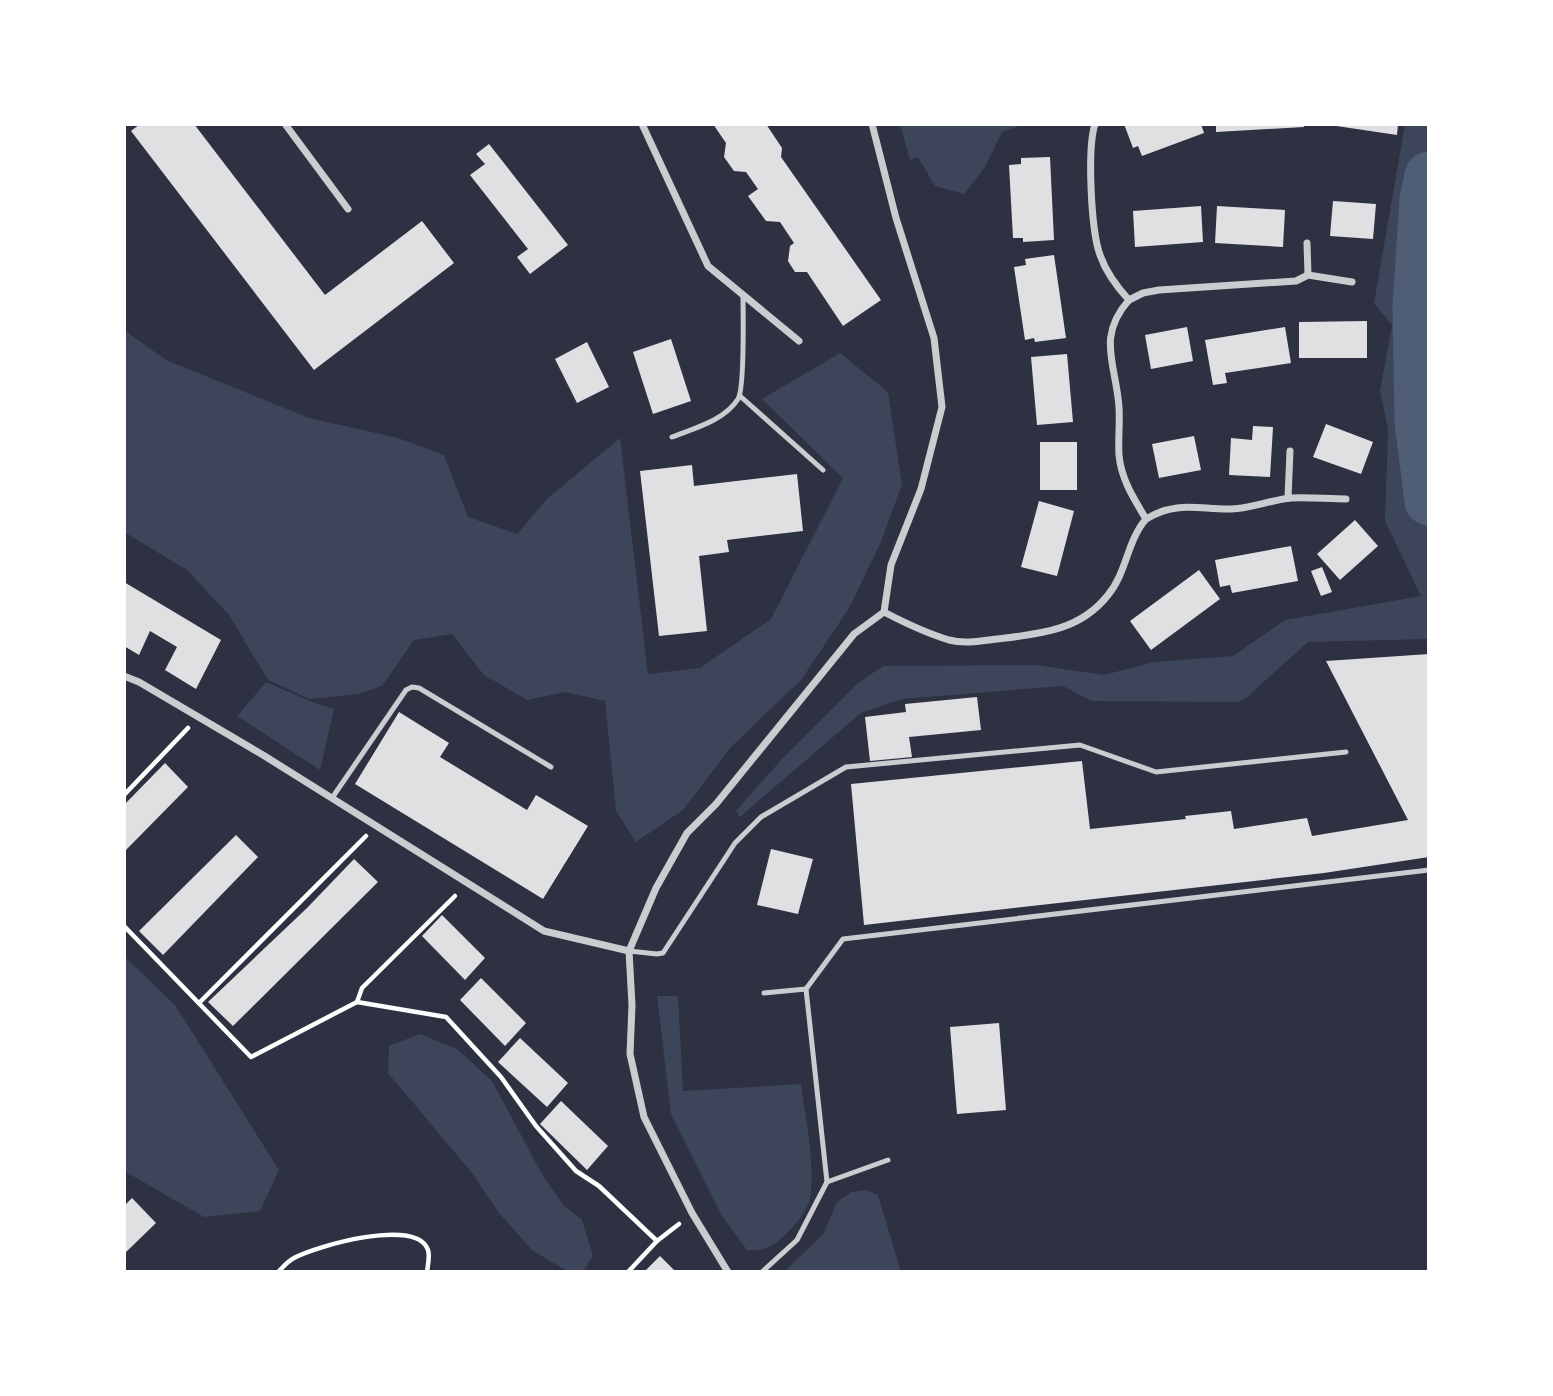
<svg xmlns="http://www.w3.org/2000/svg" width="1553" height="1396" viewBox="0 0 1553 1396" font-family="'Open Sans',sans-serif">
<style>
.green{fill:#3c4559}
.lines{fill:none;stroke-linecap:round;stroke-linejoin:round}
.river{stroke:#4f5d75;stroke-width:49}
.building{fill:#e0e0e3}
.path{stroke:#fff;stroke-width:4.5}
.service{stroke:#caccd0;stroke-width:5}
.minor{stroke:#caccd0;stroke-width:7}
</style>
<rect width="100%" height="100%" fill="#2d3142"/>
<g class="green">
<path d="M900,124H1055L1022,125L1002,132L985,167L964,194L935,186L918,157L910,160Z"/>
<path d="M1405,124H1429V639L1308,642L1246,698L1238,702L1092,701L1063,686L902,699L861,713L740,817L736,811L782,759L857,684L883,666L1036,665L1104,675L1154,662L1233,656L1285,620L1421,596L1385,521L1388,429L1380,391L1392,325L1374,303Z"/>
<path d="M124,330L166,360L309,418L398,438L444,455L468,517L517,534L548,498L620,438L648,674L700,668L771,619L843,478L762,399L840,353L888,392L902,485L880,544L848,610L801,680L731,747L683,810L636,842L616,811L605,701L565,692L527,700L484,675L452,634L414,640L382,686L359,694L310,699L268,680L229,615L187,570L124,532Z"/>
<path d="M266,682L310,701L334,709L320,770L237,716Z"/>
<path d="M124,956L175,1005L279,1170L260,1211L204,1217L124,1171Z"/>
<path d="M657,996H678L683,1091L801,1084C805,1116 816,1167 810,1198C807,1214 793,1227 782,1238C772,1247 761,1252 747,1250L722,1216L671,1114Z"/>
<path d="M420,1034L457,1049L492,1081L543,1176L564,1206L582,1220L593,1256L583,1272L567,1271L532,1250L499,1213L472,1173L388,1073L389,1046Z"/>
<path d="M865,1190L878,1195L901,1272H784L823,1234L837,1202L851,1192Z"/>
</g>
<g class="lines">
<path class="river" d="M1429,176L1424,199L1417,306L1419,422L1429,501"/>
</g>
<g class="building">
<path d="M140,124H194L325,295L422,221L454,263L314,370L131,131Z"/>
<path d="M713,124H766L782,148L781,157L881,300L843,326L807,272H795L788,261L790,246L794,243L780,222L766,221L748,196L758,189L746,172L734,171L724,157L726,143Z"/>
<path d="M1124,124H1201L1204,133L1142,156L1138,146L1133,148Z"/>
<path d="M1216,124H1304V127L1216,132Z"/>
<path d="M1323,124H1398L1397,135Z"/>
<path d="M489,144L568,245L530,274L517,257L528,249L470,175L485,164L476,154Z"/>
<path d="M1050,157L1054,240L1023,242V238H1013L1009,165L1021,164V158Z"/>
<path d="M1333,201L1376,204L1373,239L1330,236Z"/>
<path d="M1201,206L1203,242L1135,247L1133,211Z"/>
<path d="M1217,206L1285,210L1283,247L1215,243Z"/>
<path d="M1054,255L1066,338L1035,342L1034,338L1025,340L1014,267L1026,265L1025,259Z"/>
<path d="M1367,321V358H1299V322Z"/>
<path d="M1187,327L1193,361L1151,369L1145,335Z"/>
<path d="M1285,327L1291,363L1225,373L1227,383L1213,385L1205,340Z"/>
<path d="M671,339L691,401L653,414L633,352Z"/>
<path d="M587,342L609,387L577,403L555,359Z"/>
<path d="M1067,354L1073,422L1037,425L1031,357Z"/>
<path d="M1326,424L1373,442L1361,474L1313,457Z"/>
<path d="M1253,426L1273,427L1270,477L1229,475L1231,438L1252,440Z"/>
<path d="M1194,436L1201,470L1159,478L1152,444Z"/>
<rect x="1040" y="442" width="37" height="48"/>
<path d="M692,465L694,486L797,474L803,531L727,540L729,552L699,556L707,631L659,636L640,471Z"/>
<path d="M1039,501L1074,511L1057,576L1021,567Z"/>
<path d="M1355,520L1378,546L1340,580L1317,554Z"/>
<path d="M1291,546L1298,581L1232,593L1230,585L1220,587L1215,560Z"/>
<path d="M1322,567L1332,592L1321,596L1311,571Z"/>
<path d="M1199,570L1220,599L1151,650L1130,621Z"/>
<path d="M124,582L221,640L196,689L165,670L177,647L150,631L139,655L124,646Z"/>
<path d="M1429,654V857L1324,873L864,925L851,784L1082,761L1090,829L1186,819L1185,816L1231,811L1234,829L1307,818L1312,836L1408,820L1326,661Z"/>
<path d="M977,697L981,730L909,737L912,757L870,761L865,717L906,712L905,704Z"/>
<path d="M399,712L449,743L440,757L527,810L536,795L588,826L543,899L355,784Z"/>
<path d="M165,763L188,787L124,852V805Z"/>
<path d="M236,835L258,857L163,955L139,931Z"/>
<path d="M771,849L813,859L798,914L757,905Z"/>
<path d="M354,859L378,882L233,1026L208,1002L307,908Z"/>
<path d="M442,915L485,958L465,980L422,936Z"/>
<path d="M481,978L526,1023L505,1046L460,1000Z"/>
<path d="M999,1023L1006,1110L957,1114L950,1027Z"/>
<path d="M520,1038L568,1083L547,1107L498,1062Z"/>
<path d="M561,1101L608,1146L587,1170L540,1124Z"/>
<path d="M132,1198L156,1223L124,1254V1206Z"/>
<path d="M660,1256L676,1272H644Z"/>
</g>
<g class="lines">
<g class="path">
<path d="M124,795L188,728"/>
<path d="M124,926L251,1057L357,1002L446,1017L501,1077L536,1126L576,1171L599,1186L657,1241L679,1224"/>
<path d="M357,1002L362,988L455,896"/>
<path d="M199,1003L366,836"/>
<path d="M278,1272C283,1267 288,1261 294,1258C316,1246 417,1217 428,1250C430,1256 428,1265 427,1272"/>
<path d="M628,1272L657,1241"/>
</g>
<g class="service">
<path d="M740,396L823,470"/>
<path d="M672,437C695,428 725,420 738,399C745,388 743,313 743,295"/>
<path d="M332,798L406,690L412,687L419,688L551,767"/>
<path d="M629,951L657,954L663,953L735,843L761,817L846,767L1080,745L1156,772L1346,752"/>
<path d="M764,993L806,989"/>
<path d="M827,1182L888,1160"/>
<path d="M762,1272L797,1240L827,1182L806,989L843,939L1429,870"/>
</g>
<g class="minor">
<path d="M285,124L348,209"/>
<path d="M642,124L708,266L799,341"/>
<path d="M1307,243L1308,275"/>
<path d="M1129,300L1143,293L1159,290L1296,281L1308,275L1352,282"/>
<path d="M1288,498L1290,451"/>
<path d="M1146,519C1177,500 1200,510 1232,509C1252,508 1271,500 1291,498C1309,497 1328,499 1346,499"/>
<path d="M884,612C905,623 926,633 949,640C964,644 981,641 997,639C1039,634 1080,631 1108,595C1127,572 1127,541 1146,519C1134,499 1121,479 1119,455C1118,439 1120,423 1119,407C1116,364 1096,337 1129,300C1117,287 1106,272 1100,255C1091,230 1087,149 1095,124"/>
<path d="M124,676L139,682L263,755L544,931L629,951"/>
<path d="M728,1272L692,1213L644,1117L630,1054L632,1005L629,951L656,888L687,833L716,804L854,634L884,612L891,565L921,489L942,407L934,338L896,218L872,124"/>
</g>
</g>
<rect width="1553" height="1396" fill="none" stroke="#ffffff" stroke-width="252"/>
</svg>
